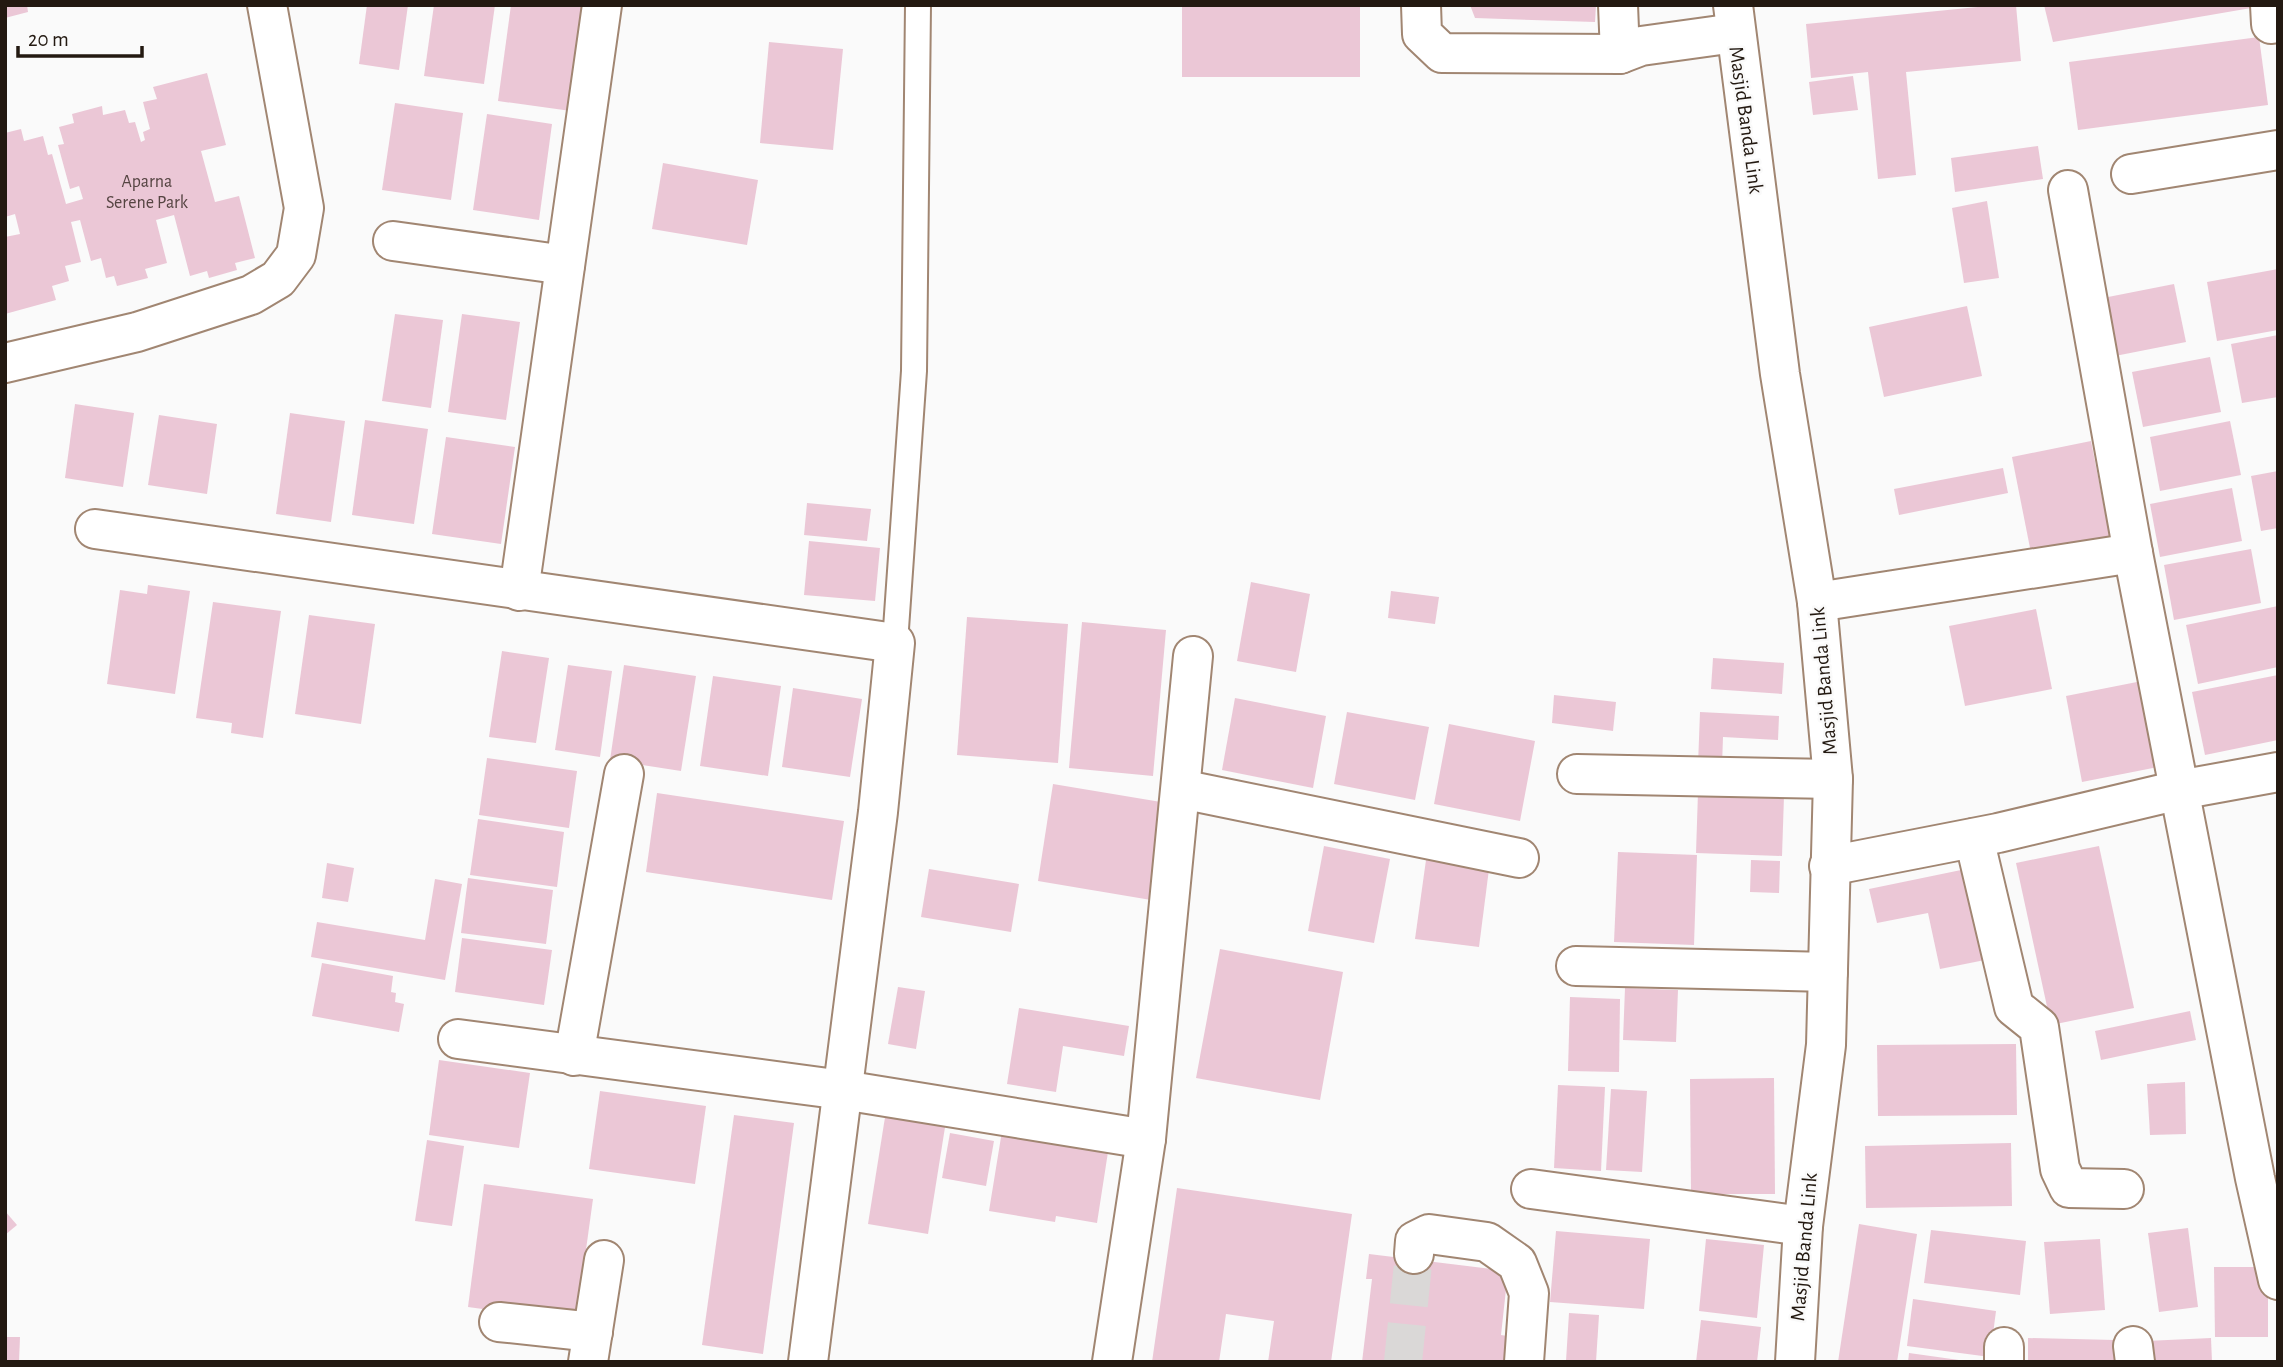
<svg xmlns="http://www.w3.org/2000/svg" width="2283" height="1367" viewBox="0 0 2283 1367" font-family="'Alegreya Sans',sans-serif">
<style>
.building{fill:#ebc7d6}
.lines{fill:none;stroke-linecap:round;stroke-linejoin:round}
.street-tunnel{stroke:#dad8d7;stroke-width:38;stroke-dasharray:38 19;stroke-linecap:butt}
.lane-casing{stroke:#a18672;stroke-width:28}
.street-casing{stroke:#a18672;stroke-width:42}
.secondary-casing{stroke:#a18672;stroke-width:42}
.lane{stroke:#fff;stroke-width:24}
.street{stroke:#fff;stroke-width:38}
.secondary{stroke:#fff;stroke-width:38}
.labels{text-anchor:middle;dominant-baseline:central;stroke-width:5;stroke-linejoin:round;paint-order:stroke}
.number-label{font-size:18px;fill:#554442}
.street-label{font-size:21px;fill:#231911;stroke:#fafafa}
</style>
<rect width="100%" height="100%" fill="#fafafa"/>
<g class="building">
<path d="M5,5H27L28,12L5,18Z"/>
<path d="M367,5H408L399,70L359,64Z"/>
<path d="M434,5H495L484,84L424,76Z"/>
<path d="M511,5H587L571,111L498,101Z"/>
<rect x="1182" y="5" width="178" height="72"/>
<path d="M1470,5H1596L1595,22L1475,18Z"/>
<path d="M1998,5H2016L2021,61L1906,72L1916,175L1878,179L1868,72L1811,78L1806,24Z"/>
<path d="M2044,5H2257V7L2053,42Z"/>
<path d="M2259,37L2268,105L2078,130L2069,62Z"/>
<path d="M769,42L843,49L833,150L760,143Z"/>
<path d="M207,73L226,145L201,151L215,202L239,196L255,258L235,263L237,270L209,278L207,271L190,276L174,215L156,220L167,263L145,269L148,278L117,286L114,276L106,278L101,258L91,261L80,220L71,222L81,262L65,266L69,281L52,286L56,300L5,314V237L20,234L15,214L5,217V133L21,129L24,141L43,136L48,155L52,154L66,204L83,199L79,186L70,189L58,145L64,144L59,127L74,123L72,114L102,106L103,115L125,110L129,123L135,122L141,142L145,140L143,132L150,129L143,102L157,99L153,87Z"/>
<path d="M1853,76L1858,110L1813,115L1809,82Z"/>
<path d="M395,103L463,113L451,200L382,190Z"/>
<path d="M487,114L552,124L539,220L473,210Z"/>
<path d="M2038,146L2043,179L1955,192L1951,158Z"/>
<path d="M663,163L758,180L747,245L652,229Z"/>
<path d="M1987,201L1999,278L1964,283L1952,208Z"/>
<path d="M2278,269V330L2217,341L2207,282Z"/>
<path d="M2174,284L2186,342L2115,356L2103,298Z"/>
<path d="M1967,306L1982,376L1884,397L1869,327Z"/>
<path d="M395,314L443,320L431,408L382,401Z"/>
<path d="M462,314L520,322L506,420L448,412Z"/>
<path d="M2278,335V397L2242,403L2231,344Z"/>
<path d="M2210,357L2221,412L2143,427L2132,372Z"/>
<path d="M75,404L134,413L123,487L65,478Z"/>
<path d="M290,413L345,421L331,522L276,514Z"/>
<path d="M159,415L217,424L207,494L148,485Z"/>
<path d="M365,420L428,429L414,524L352,515Z"/>
<path d="M2230,421L2241,475L2160,491L2150,437Z"/>
<path d="M446,437L515,447L501,544L432,534Z"/>
<path d="M2091,441L2111,543L2032,558L2012,457Z"/>
<path d="M2003,468L2008,493L1899,515L1894,489Z"/>
<path d="M2278,471V528L2261,531L2251,476Z"/>
<path d="M2232,488L2242,541L2160,557L2150,504Z"/>
<path d="M807,503L871,509L867,541L804,535Z"/>
<path d="M809,541L880,548L875,601L804,595Z"/>
<path d="M2251,549L2261,603L2174,620L2164,565Z"/>
<path d="M1251,582L1310,594L1296,672L1237,661Z"/>
<path d="M148,585L190,591L175,694L107,684L120,590L147,594Z"/>
<path d="M1391,591L1439,597L1435,624L1388,618Z"/>
<path d="M213,602L281,611L263,738L231,733L232,723L196,718Z"/>
<path d="M2278,606V667L2198,684L2186,625Z"/>
<path d="M2036,609L2052,689L1965,706L1949,626Z"/>
<path d="M309,615L375,624L361,724L295,714Z"/>
<path d="M967,617L1068,624L1058,763L957,755Z"/>
<path d="M1082,622L1166,630L1153,776L1069,768Z"/>
<path d="M502,651L549,658L536,743L489,737Z"/>
<path d="M1713,658L1784,663L1782,694L1711,689Z"/>
<path d="M568,665L612,671L600,757L555,750Z"/>
<path d="M624,665L696,676L681,771L610,760Z"/>
<path d="M2278,675V740L2205,755L2192,692Z"/>
<path d="M713,676L781,686L768,776L700,766Z"/>
<path d="M2142,681L2158,767L2082,782L2066,696Z"/>
<path d="M793,688L862,699L850,777L782,767Z"/>
<path d="M1554,695L1616,702L1613,731L1552,723Z"/>
<path d="M1235,698L1326,716L1313,788L1222,770Z"/>
<path d="M1347,712L1429,727L1415,800L1334,784Z"/>
<path d="M1700,712L1779,716L1778,740L1723,737L1722,766L1698,765Z"/>
<path d="M1449,724L1535,741L1520,821L1434,804Z"/>
<path d="M487,758L577,771L569,828L479,815Z"/>
<path d="M1053,784L1167,803L1151,900L1038,881Z"/>
<path d="M1698,792L1784,796L1782,856L1696,853Z"/>
<path d="M657,793L844,821L832,900L646,872Z"/>
<path d="M478,819L564,832L557,887L470,875Z"/>
<path d="M1324,846L1390,859L1374,943L1308,931Z"/>
<path d="M2099,846L2134,1008L2051,1025L2016,863Z"/>
<path d="M1618,852L1697,855L1694,945L1614,942Z"/>
<path d="M1426,860L1489,869L1479,947L1415,939Z"/>
<path d="M1751,860L1780,861L1779,893L1750,892Z"/>
<path d="M327,863L354,868L348,902L322,898Z"/>
<path d="M929,869L1019,884L1011,932L921,917Z"/>
<path d="M1966,869L1985,960L1940,969L1928,913L1877,923L1869,889Z"/>
<path d="M468,878L553,890L546,944L461,933Z"/>
<path d="M435,879L462,884L445,980L311,957L317,922L425,940Z"/>
<path d="M462,938L552,950L544,1005L455,992Z"/>
<path d="M1220,949L1343,972L1320,1100L1196,1078Z"/>
<path d="M322,963L393,976L391,992L396,993L395,1002L404,1004L399,1032L312,1016Z"/>
<path d="M898,987L925,991L916,1049L888,1044Z"/>
<path d="M1625,988L1678,990L1676,1042L1623,1040Z"/>
<path d="M1570,997L1620,999L1619,1072L1568,1071Z"/>
<path d="M1019,1008L1129,1026L1124,1056L1063,1046L1056,1092L1007,1084Z"/>
<path d="M2190,1011L2196,1040L2101,1060L2095,1031Z"/>
<path d="M2016,1044L2017,1115L1878,1116L1877,1045Z"/>
<path d="M439,1060L530,1073L519,1148L429,1135Z"/>
<path d="M1774,1078L1775,1194H1691L1690,1079Z"/>
<path d="M2185,1082L2186,1134L2150,1135L2147,1084Z"/>
<path d="M1558,1085L1605,1087L1601,1171L1554,1168Z"/>
<path d="M1611,1089L1647,1091L1642,1172L1606,1170Z"/>
<path d="M600,1091L706,1106L695,1184L589,1169Z"/>
<path d="M886,1111L946,1121L928,1234L868,1224Z"/>
<path d="M734,1115L794,1123L763,1354L702,1345Z"/>
<path d="M1002,1131L1108,1152L1097,1223L1056,1216L1055,1222L989,1211Z"/>
<path d="M950,1133L994,1141L986,1186L942,1178Z"/>
<path d="M427,1140L464,1146L452,1226L415,1221Z"/>
<path d="M2011,1143L2012,1206L1866,1208L1865,1146Z"/>
<path d="M484,1184L593,1199L576,1322L468,1307Z"/>
<path d="M1177,1188L1352,1214L1331,1362H1268L1274,1321L1226,1314L1219,1362H1152Z"/>
<path d="M5,1211L17,1225L5,1235Z"/>
<path d="M1859,1224L1917,1234L1897,1362H1838Z"/>
<path d="M2188,1228L2198,1307L2159,1312L2148,1233Z"/>
<path d="M1931,1230L2026,1241L2020,1295L1924,1283Z"/>
<path d="M1556,1231L1650,1239L1644,1309L1550,1302Z"/>
<path d="M1706,1239L1764,1245L1757,1318L1699,1311Z"/>
<path d="M2100,1239L2105,1310L2050,1314L2044,1242Z"/>
<path d="M1369,1254L1508,1271L1501,1335L1520,1338L1517,1362H1362L1372,1279H1366Z"/>
<path d="M2214,1267H2268V1337H2215Z"/>
<path d="M1913,1299L1996,1311L1990,1357L1907,1346Z"/>
<path d="M1569,1313L1599,1315L1596,1362L1566,1361Z"/>
<path d="M1701,1320L1761,1327L1757,1362H1696Z"/>
<path d="M5,1337H20L19,1362H5Z"/>
<path d="M2028,1338L2115,1340V1362H2028Z"/>
<path d="M2211,1338L2212,1362H2147L2146,1341Z"/>
<path d="M1909,1353L1959,1360V1362H1908Z"/>
</g>
<g class="lines">
<path class="street-tunnel" d="M1403,1362L1414,1254"/>
<g class="lane-casing">
<path id="lane" d="M895,643L914,371L918,5"/>
</g>
<g class="street-casing">
<g id="street">
<path d="M1421,5L1422,34L1442,53L1620,54L1641,46L1735,33"/>
<path d="M1618,5L1620,54"/>
<path d="M2270,5L2271,24"/>
<path d="M2131,174L2278,150"/>
<path d="M2068,190L2133,553L2255,1178L2278,1280"/>
<path d="M393,241L565,265"/>
<path d="M5,363L137,332L251,295L278,279L296,255L304,208L267,5"/>
<path d="M95,529L895,643L878,812L808,1362"/>
<path d="M519,591L602,5"/>
<path d="M1817,602L2133,553"/>
<path d="M1577,774L1833,779"/>
<path d="M1181,789L1519,858"/>
<path d="M1974,838L2014,1007L2039,1027L2060,1169L2069,1188L2124,1189"/>
<path d="M1829,866L1998,833L2179,790L2278,772"/>
<path d="M1576,966L1828,972"/>
<path d="M458,1039L843,1090L1146,1139"/>
<path d="M574,1056L624,774"/>
<path d="M1531,1189L1803,1226"/>
<path d="M1414,1254L1415,1241L1429,1234L1487,1242L1517,1263L1529,1293L1524,1362"/>
<path d="M499,1322L593,1332"/>
<path d="M2133,1346L2135,1362"/>
<path d="M588,1362L604,1260"/>
<path d="M1112,1362L1146,1139L1193,656"/>
<path d="M2004,1362V1347"/>
</g>
</g>
<g class="secondary-casing">
<path id="secondary" d="M1733,5L1780,374L1817,602L1833,779L1826,1045L1803,1226L1795,1362"/>
</g>
<use href="#lane" class="lane"/>
<use href="#street" class="street"/>
<use href="#secondary" class="secondary"/>
</g>
<g class="labels">
<g class="number-label">
<text x="147" y="182">Aparna<tspan x="147" dy="21">Serene Park</tspan></text>
</g>
<g class="street-label">
<text transform="translate(1746 120) rotate(82)">Masjid Banda Link</text>
<text transform="translate(1824 681) rotate(-95)">Masjid Banda Link</text>
<text transform="translate(1804 1247) rotate(-85)">Masjid Banda Link</text>
</g>
</g>
<rect width="2283" height="1367" fill="none" stroke="#231911" stroke-width="14"/>
<path d="M18 46v10h124v-10" fill="none" stroke="#231911" stroke-width="3.5"/>
<text x="28" y="46" font-size="21" fill="#231911" stroke="#fafafa" stroke-width="5" paint-order="stroke">20 m</text>
</svg>
